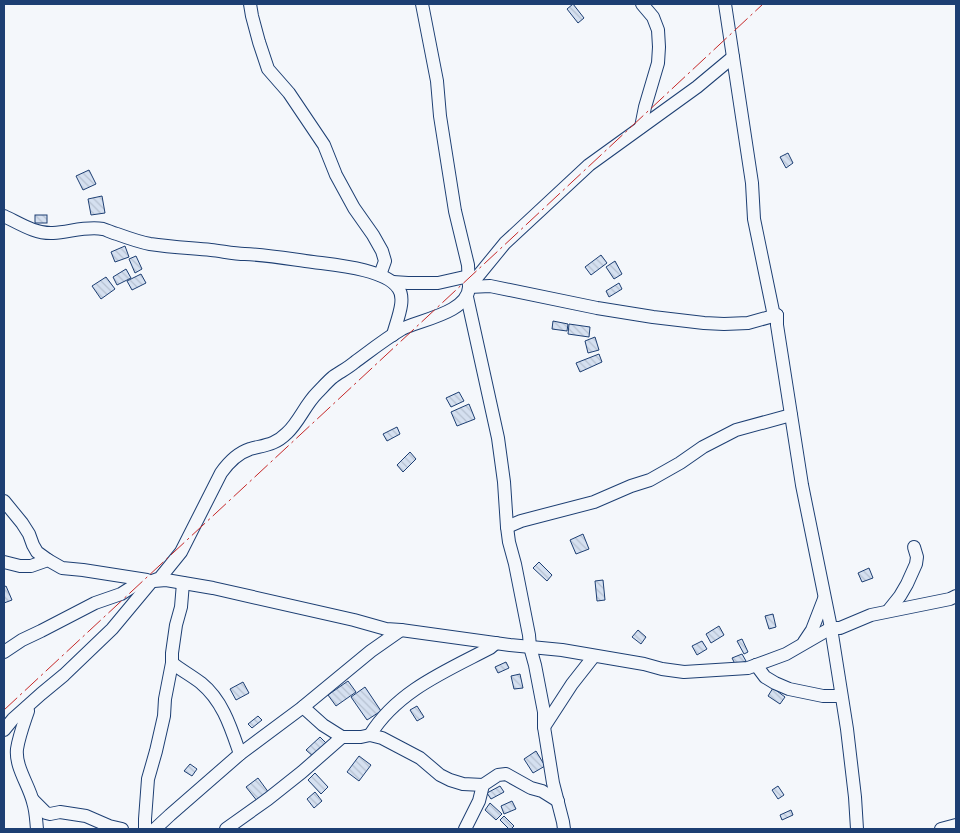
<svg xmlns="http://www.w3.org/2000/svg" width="960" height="833" viewBox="0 0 960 833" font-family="'Playfair Display',serif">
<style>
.building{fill:url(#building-back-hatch);stroke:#1d3f73}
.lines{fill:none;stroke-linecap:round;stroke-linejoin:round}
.minor-casing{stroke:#1d3f73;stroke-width:14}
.minor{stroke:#f4f7fb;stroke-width:12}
.power{stroke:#c62828;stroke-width:1;stroke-dasharray:18 4 2.5 4;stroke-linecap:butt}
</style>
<defs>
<pattern id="building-back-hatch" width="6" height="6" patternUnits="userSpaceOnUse" patternTransform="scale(1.25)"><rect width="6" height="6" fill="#d5e0f0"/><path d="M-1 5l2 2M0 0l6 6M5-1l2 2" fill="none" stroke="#b6c1d1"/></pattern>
</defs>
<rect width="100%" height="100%" fill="#f4f7fb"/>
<g class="building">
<path d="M573,4L584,18L578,23L567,9Z"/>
<path d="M788,153L793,163L786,168L780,157Z"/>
<path d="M89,170L96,184L83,190L76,176Z"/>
<path d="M102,196L105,213L91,215L88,199Z"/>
<rect x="35" y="215" width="12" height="8"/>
<path d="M125,246L129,257L115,262L111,252Z"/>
<path d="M601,255L607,263L591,275L585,267Z"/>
<path d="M136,256L142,269L135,273L129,259Z"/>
<path d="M615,261L622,274L614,279L606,267Z"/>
<path d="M126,269L131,278L117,285L113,277Z"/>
<path d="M141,274L146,283L132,290L127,281Z"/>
<path d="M106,277L115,289L101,299L92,286Z"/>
<path d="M619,283L622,289L609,297L606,291Z"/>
<path d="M553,321L568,324L567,331L552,329Z"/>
<path d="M569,324L590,327L589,337L568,334Z"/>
<path d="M595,337L599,350L588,353L585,341Z"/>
<path d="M599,354L602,362L580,372L576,363Z"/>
<path d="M459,392L464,401L451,407L446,398Z"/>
<path d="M469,404L475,419L457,426L451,412Z"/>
<path d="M397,427L400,434L387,441L383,434Z"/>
<path d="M410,452L416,459L403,472L397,465Z"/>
<path d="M583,534L589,549L576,554L570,540Z"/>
<path d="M539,562L552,575L547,581L533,568Z"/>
<path d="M869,568L873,578L862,582L858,573Z"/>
<path d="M603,580L605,600L597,601L595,581Z"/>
<path d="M6,586L12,600L4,603V587Z"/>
<path d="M773,614L776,627L769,629L765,616Z"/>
<path d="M719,626L724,635L711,643L706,634Z"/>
<path d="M638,630L646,637L641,644L632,637Z"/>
<path d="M742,639L748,652L744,654L737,641Z"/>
<path d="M702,641L707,649L697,655L692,646Z"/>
<path d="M742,654L746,661L736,666L732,658Z"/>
<path d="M506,662L509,668L498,673L495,667Z"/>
<path d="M520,674L523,688L514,689L511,676Z"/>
<path d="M348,681L356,692L336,706L328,695Z"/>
<path d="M243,682L249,693L236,700L230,689Z"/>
<path d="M365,687L381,711L367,720L351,697Z"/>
<path d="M773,688L785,697L780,704L768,696Z"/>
<path d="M417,706L424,717L417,721L410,710Z"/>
<path d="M258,716L262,720L252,728L248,724Z"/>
<path d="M320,737L327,744L314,757L306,750Z"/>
<path d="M536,751L545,766L533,773L524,759Z"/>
<path d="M359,756L371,765L359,781L347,772Z"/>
<path d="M190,764L197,769L192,776L184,771Z"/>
<path d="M315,773L328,787L321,794L308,780Z"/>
<path d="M258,778L269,793L258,802L246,787Z"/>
<path d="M500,786L504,792L491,799L487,793Z"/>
<path d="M778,786L784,795L778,799L772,790Z"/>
<path d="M315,792L322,801L314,808L307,799Z"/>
<path d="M512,801L516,809L504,814L501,806Z"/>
<path d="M490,803L502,814L496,820L485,810Z"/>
<path d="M791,810L793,815L782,820L780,815Z"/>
<path d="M504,816L514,826L511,829H509L500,820Z"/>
</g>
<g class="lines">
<g class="minor-casing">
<g id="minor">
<path d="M250,4L252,16L259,42L268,69L289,93L324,145L336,175L354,208L373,235L382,251L385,261L380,275"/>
<path d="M422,4L437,81L440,116L455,211L468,265L469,287L490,286L597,308L653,317L704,323L724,324L748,323L777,315"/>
<path d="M725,4L752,183L754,219L774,316L777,315V325L802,485L831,628L847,729L855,797L857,829"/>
<path d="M641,127L645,107L658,63L659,47L658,30L653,17L642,4"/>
<path d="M4,216C19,223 35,234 53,233C70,232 86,226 103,229C107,230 112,233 117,234C128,238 139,242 150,244C170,247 190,248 211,250C222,251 233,254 245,254C267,255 290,259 313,262C335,265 385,269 398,288C407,299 396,322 393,335"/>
<path d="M393,282L408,283H438L469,276"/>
<path d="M467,297L498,438L504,482L507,527L509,542L515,564L529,635L530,647L535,665L544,712V727L553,783L563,822L564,829"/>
<path d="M4,501L22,523L29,534L33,545L37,552L48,560"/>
<path d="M507,527L521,521L594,502L631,486L650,480L680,463L703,447L736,430L791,415"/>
<path d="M4,562L20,566H31L48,560L62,568L83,570L147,580"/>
<path d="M154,581L166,580L213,588L354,620L386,629L401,630L510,645L562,650L644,664L662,669L684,672L748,668L786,654L831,628H840L871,615L950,599L956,596"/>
<path d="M888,611L900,596L907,584L916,564L917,557L914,547"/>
<path d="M804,642L812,630L824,599"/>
<path d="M4,652L22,640L41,631L95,603L121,594L143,580"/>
<path d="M172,663C181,670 192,676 201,683C223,701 231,728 240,754"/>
<path d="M756,665L765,677L775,683L789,689L823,696H841"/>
<path d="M303,707L323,725L342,737H361L370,735L382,738L420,758L440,775L450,780L463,784L483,785"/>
<path d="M28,711C24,723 19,736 17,749C15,767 29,785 33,802C36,811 36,820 37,829"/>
<path d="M544,727L572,684L594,656"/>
<path d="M4,730L13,719L41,694L64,675L112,629L152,581L160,578L181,552L221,473C228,463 238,453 250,449C265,445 275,445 287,433C299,422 305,405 317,393C322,388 327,382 333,377C340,372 348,368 355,362C370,351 385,339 402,329C419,320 468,313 469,287L505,243L589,165L697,87L733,57"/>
<path d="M370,735C397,691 446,671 490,648L496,643"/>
<path d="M33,800L46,813L50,814L60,812L86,816L109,826L122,829"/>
<path d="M145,829V819L148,779L156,751L164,716L165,699L172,663V653L176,625L181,607L183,583"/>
<path d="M155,829L170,815L240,754L303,707L371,651L401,630"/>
<path d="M226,829L268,799L302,772L342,737"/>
<path d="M465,829L479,801L483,785L498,775L506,774L531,788L542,791L558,801"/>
<path d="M941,829L956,825"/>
</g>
</g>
<use href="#minor" class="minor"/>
<path class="power" d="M4,710L484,264L763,4"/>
</g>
<rect width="960" height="833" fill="none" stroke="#1d3f73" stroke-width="10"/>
</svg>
